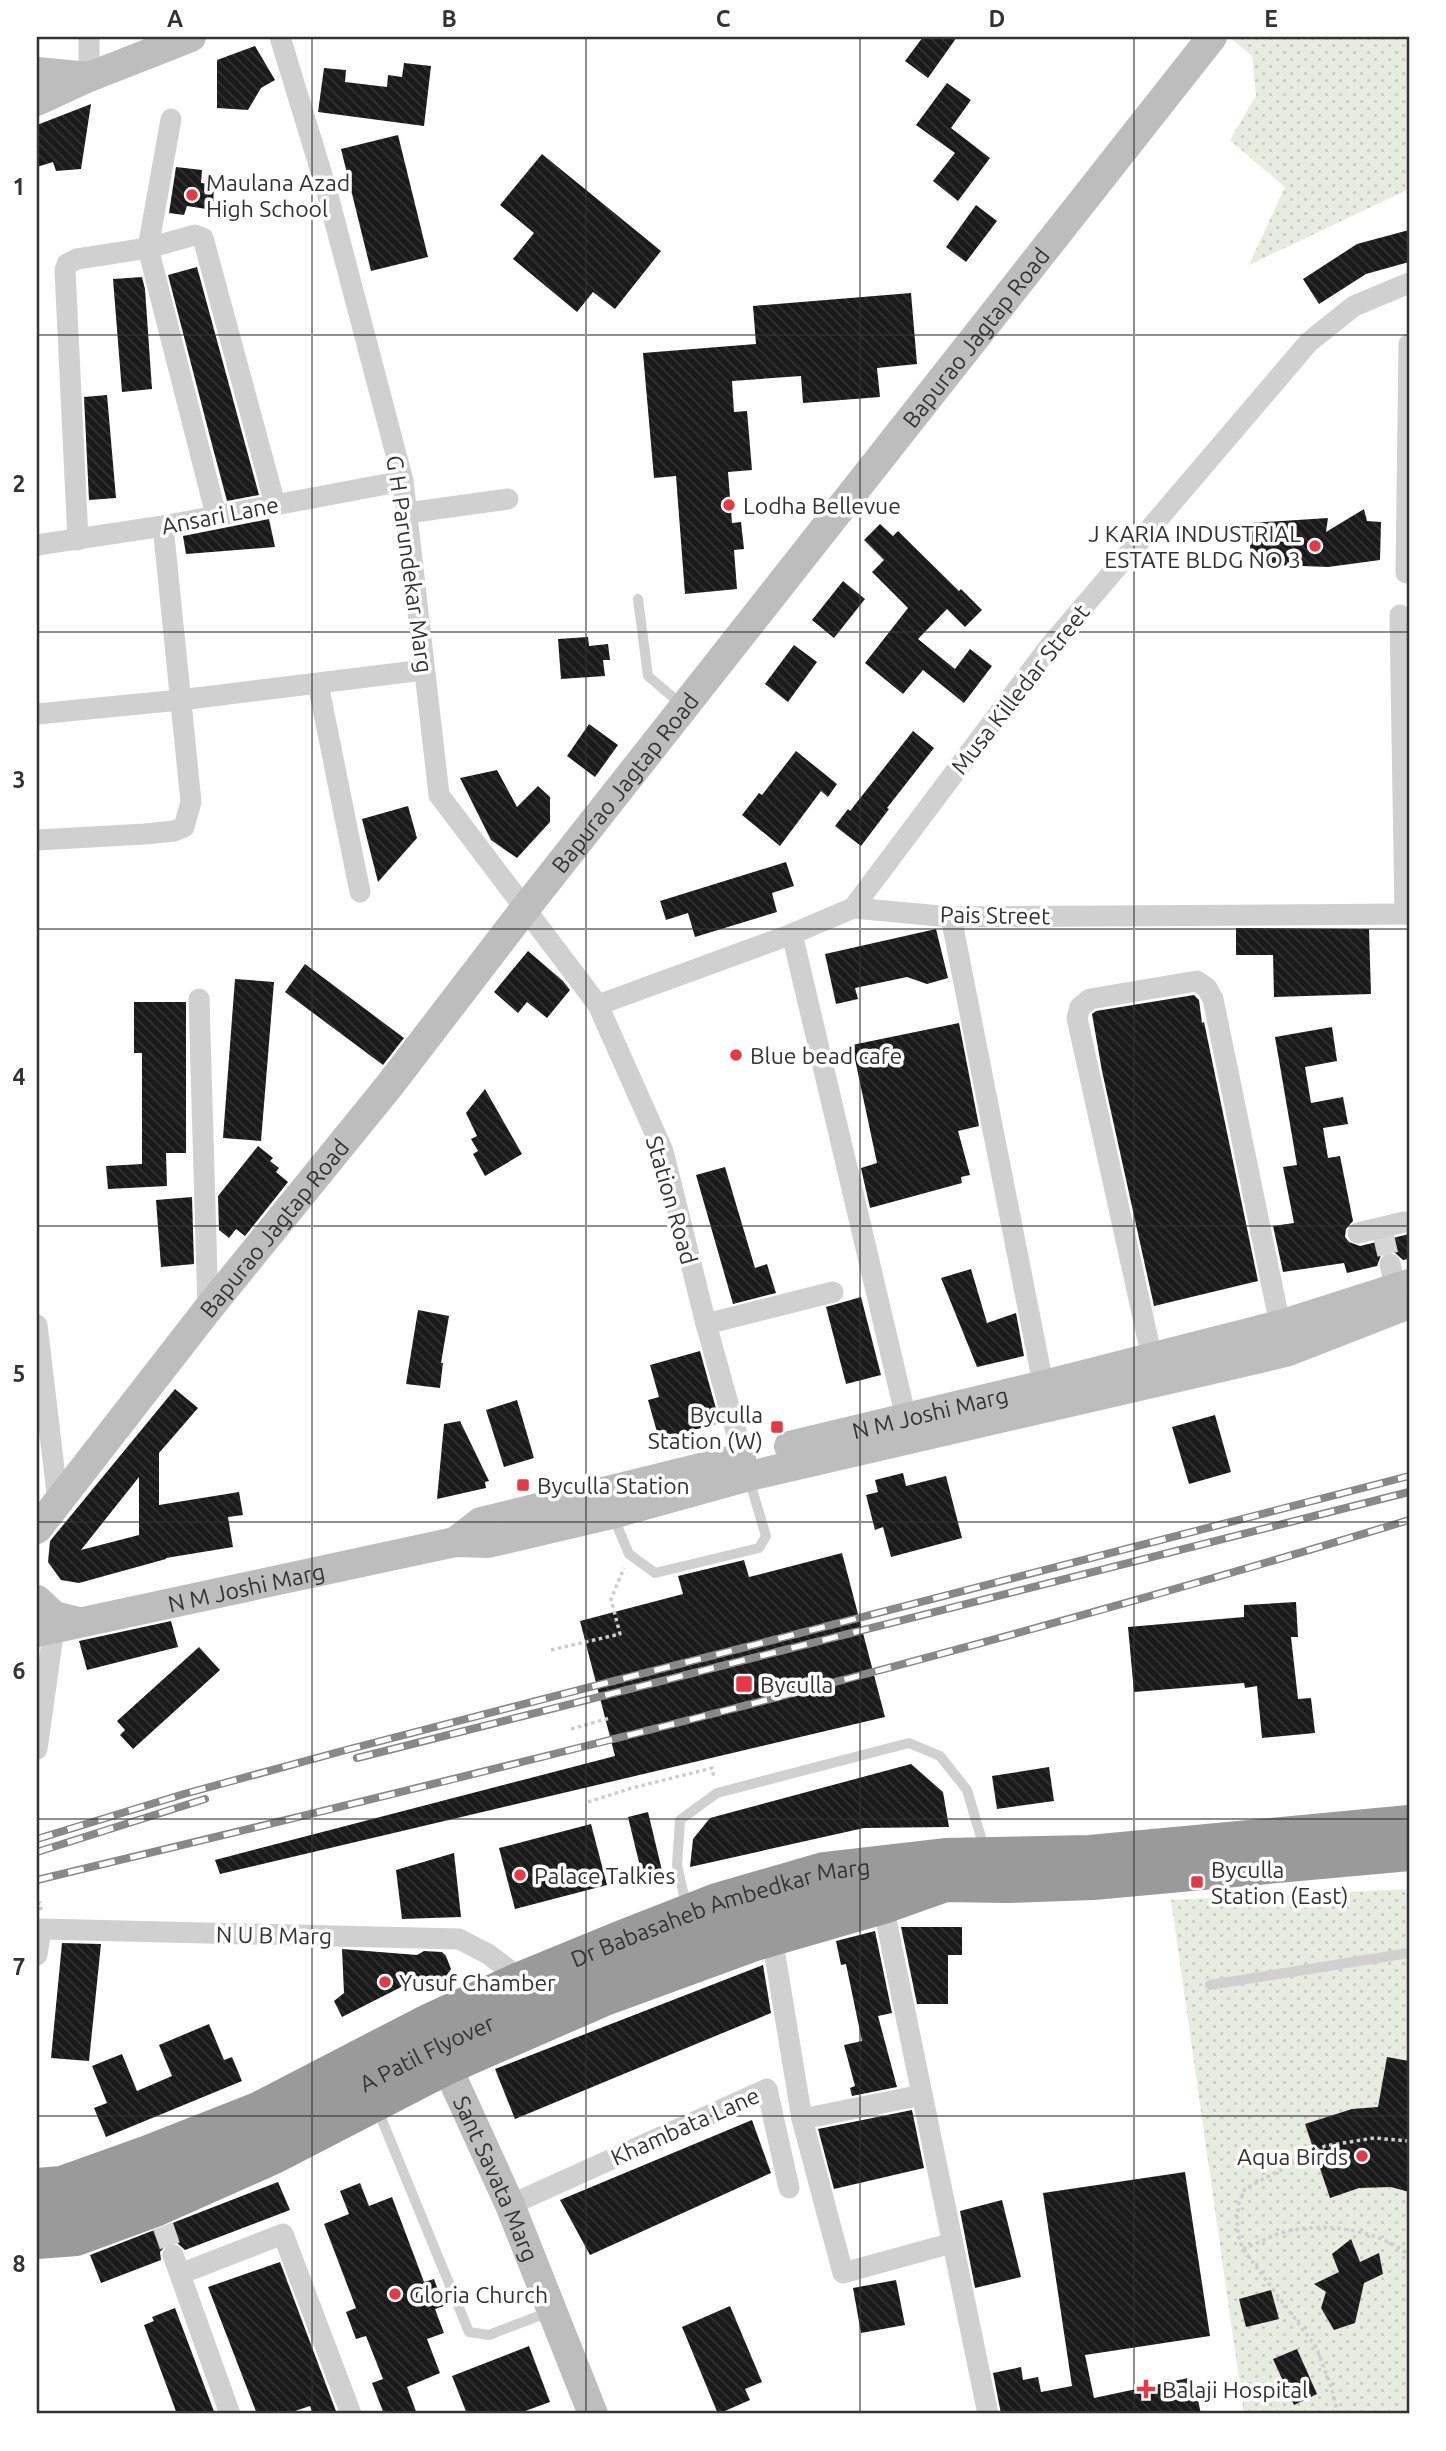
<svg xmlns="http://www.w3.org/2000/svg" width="1446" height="2451" viewBox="0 0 1446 2451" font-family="Ubuntu,sans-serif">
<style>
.park{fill:url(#park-dots)}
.building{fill:url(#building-back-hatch);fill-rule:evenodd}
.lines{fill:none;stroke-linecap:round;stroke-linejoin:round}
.street-tunnel{stroke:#d6d6d6;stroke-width:21;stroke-dasharray:21 10;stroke-linecap:butt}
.path{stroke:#cdcdcd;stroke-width:3.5;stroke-dasharray:3.5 3.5;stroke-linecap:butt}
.lane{stroke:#d0d0d0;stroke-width:10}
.street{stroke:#d0d0d0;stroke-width:21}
.secondary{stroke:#bdbdbd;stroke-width:30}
.highway{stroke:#9a9a9a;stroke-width:38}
.rail-casing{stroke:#888;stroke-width:8}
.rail{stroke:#fff;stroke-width:5;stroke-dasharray:16;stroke-linecap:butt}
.highway-bridge{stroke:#9a9a9a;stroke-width:38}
.grid{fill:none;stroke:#333;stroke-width:2;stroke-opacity:0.55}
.poi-dot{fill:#e63946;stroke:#fff;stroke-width:2.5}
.labels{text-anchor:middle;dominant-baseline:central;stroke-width:7;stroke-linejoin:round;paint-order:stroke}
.poi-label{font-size:23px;fill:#333;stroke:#fff;text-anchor:start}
.street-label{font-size:23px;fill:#333;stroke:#fff}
.neatline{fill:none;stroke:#333;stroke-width:2.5}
.grid-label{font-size:23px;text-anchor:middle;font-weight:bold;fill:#333}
</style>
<defs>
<pattern id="park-dots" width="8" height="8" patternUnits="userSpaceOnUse" patternTransform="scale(1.75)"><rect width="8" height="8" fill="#e6ecdf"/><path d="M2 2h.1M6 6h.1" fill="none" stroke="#c6cbc0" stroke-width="1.8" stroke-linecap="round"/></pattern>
<pattern id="building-back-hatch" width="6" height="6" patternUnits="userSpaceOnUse" patternTransform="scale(1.75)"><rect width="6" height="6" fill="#1a1a1a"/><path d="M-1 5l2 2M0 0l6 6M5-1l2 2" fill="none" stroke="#333"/></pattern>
</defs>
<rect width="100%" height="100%" fill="#fff"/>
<g class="park">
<path d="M1229,37H1409V189L1249,265L1285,187L1230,140L1256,96L1252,56Z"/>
<path d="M1409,1889V2414H1244L1171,1900Z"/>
</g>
<g class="building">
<path d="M923,37H957L928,78L905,61Z"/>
<path d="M255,46L275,80L261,88L248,110L217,108V60Z"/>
<path d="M404,63L431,66L424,126L318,112L324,68L346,70L345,82L387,87L388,75L402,77Z"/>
<path d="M947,83L971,100L951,128L990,158L958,201L933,181L955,153L916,125Z"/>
<path d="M91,104L81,169L56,171L53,162L37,167V125Z"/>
<path d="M398,135L428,257L371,271L341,149Z"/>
<path d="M542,154L661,251L615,309L593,292L577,312L513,259L534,233L500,205Z"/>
<path d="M176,167L202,170L201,183L214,184L213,210L187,206L184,215L169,213Z"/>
<path d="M976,205L997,221L966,262L946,247Z"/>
<path d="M1409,230V262L1366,274L1319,304L1303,279L1357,244Z"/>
<path d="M197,267L259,495L227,501L210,437L168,275Z"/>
<path d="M142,277L145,289L152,389L122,392L113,279Z"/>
<path d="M911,293L917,364L877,368L880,397L803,403L801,376L732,381L734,412L747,411L752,470L728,472L732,523L741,522L744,549L734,550L737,589L685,594L676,476L654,478L643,353L756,344L753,306Z"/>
<path d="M107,395L116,498L89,500L84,397Z"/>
<path d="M1364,509L1367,521L1381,522L1380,560L1328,567L1250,564V523L1328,518L1326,532Z"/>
<path d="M269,519L275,547L186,554L183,536Z"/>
<path d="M880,524L893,536L898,531L959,591L961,589L982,610L965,627L947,609L918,639L955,669L970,649L992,666L964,703L923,670L903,694L865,663L908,608L872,572L884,560L864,540Z"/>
<path d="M843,581L865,599L834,638L812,620Z"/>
<path d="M588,637L589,646L608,644L610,660H603L605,676L561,679L558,639Z"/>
<path d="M794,645L817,662L788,702L765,684Z"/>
<path d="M589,724L618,745L595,777L567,756Z"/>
<path d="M913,731L934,748L887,808L889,809L861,846L835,826L848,809L850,811Z"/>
<path d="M796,751L837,784L828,797L821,791L780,846L742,815L759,793L762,795Z"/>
<path d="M497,770L517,807L538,786L550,797V822L517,858L491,840L460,778Z"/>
<path d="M408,806L417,838L378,882L362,819Z"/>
<path d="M786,862L794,886L772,893L777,912L695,937L688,913L666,920L660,901Z"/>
<path d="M1236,928L1369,929L1371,994L1274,997L1273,955H1236Z"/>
<path d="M936,929L948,978L927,984L907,977L855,988L858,999L836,1004L825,954Z"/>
<path d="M528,951L563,981L570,990L547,1018L527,1002L518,1013L494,992Z"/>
<path d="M305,964L404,1038L383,1065L285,992Z"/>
<path d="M235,979L274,982L261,1141L223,1138Z"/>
<path d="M1194,995L1199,1000L1202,1023L1204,1022L1258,1281L1154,1306L1102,1071L1092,1014L1096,1011Z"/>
<path d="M134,1002H186V1153H166L167,1186L108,1189L106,1166L142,1164V1053H134Z"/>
<path d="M959,1023L979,1126L958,1131L970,1175L961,1177L962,1183L870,1208L861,1168L877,1163L852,1045Z"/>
<path d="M1332,1027L1337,1061L1305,1067L1311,1103L1343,1097L1348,1124L1323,1128L1328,1158L1340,1156L1353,1221L1346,1229L1345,1237L1349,1242L1360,1246L1409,1234V1259L1403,1260L1394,1252L1388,1251L1381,1255L1377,1266L1347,1273L1344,1263L1283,1272L1273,1226L1294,1223L1283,1167L1297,1165L1275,1037Z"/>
<path d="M485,1089L522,1154L485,1176L473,1154L478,1151L471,1139L477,1136L466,1113Z"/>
<path d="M258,1146L273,1158L270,1161L279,1168L276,1172L288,1182L245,1236L236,1229L229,1238L219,1230L218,1196Z"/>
<path d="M725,1167L755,1268L767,1264L776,1293L733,1304L696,1175Z"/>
<path d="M192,1197L194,1264L161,1267L156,1200Z"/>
<path d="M971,1269L987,1323L1016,1313L1024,1356L977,1367L941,1278Z"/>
<path d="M861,1297L881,1375L846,1384L826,1307Z"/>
<path d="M418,1310L449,1316L441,1363H443L440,1388L406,1384Z"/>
<path d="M700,1351L720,1423L659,1439L648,1400L659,1397L650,1365Z"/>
<path d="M175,1389L198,1408L159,1453V1505L239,1492L243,1515L228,1517L233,1547L166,1558V1559L79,1583L61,1580L48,1562L50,1541ZM139,1477V1535L81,1550Z"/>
<path d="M517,1400L534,1458L504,1467L486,1410Z"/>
<path d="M1215,1415L1231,1472L1189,1484L1172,1427Z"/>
<path d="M460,1421L489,1481L485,1482L486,1488L437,1499L444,1424Z"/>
<path d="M903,1473L906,1486L946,1476L962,1538L891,1557L883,1527L875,1530L866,1495L878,1492L875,1480Z"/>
<path d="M842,1553L885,1717L220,1874L215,1860L615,1756L580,1621L683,1594L678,1576L744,1560L749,1577Z"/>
<path d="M1296,1602L1298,1637H1291L1298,1699L1311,1698L1315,1733L1262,1738L1257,1686L1245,1688L1244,1683L1134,1692L1128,1627L1244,1617V1605Z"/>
<path d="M171,1621L178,1647L87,1670L79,1641Z"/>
<path d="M199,1647L220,1670L133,1749L120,1735L125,1730L117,1721Z"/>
<path d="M911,1764L943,1792L949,1827L864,1828L690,1867L693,1839L710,1818Z"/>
<path d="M1049,1767L1054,1801L997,1809L992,1776Z"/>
<path d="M648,1812L664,1879L644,1883L628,1817Z"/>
<path d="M591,1824L607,1885L515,1909L499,1848Z"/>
<path d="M454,1853L461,1917L402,1919L396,1870Z"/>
<path d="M901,1927H962V1955H948V2004H917Z"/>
<path d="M875,1931L892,2013L878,2016L897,2087L852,2096L850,2088L855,2086L844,2045L862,2041L846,1964L841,1965L836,1941Z"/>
<path d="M62,1943L101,1944L89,2061L51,2058Z"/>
<path d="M342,1949L417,1955L424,1951L442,1952L446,1956L451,1969L444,1980L436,1984H428L419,1978L342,2017L334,2001L344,1993Z"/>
<path d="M763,1965L771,2013L515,2119L495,2069Z"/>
<path d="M209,2024L224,2060L232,2057L242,2081L106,2137L94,2108L107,2103L92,2066L122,2054L137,2091L172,2076L159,2045Z"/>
<path d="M1387,2057L1409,2061V2192L1391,2187L1359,2188L1330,2198L1305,2124L1352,2109L1378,2107Z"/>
<path d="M912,2110L924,2168L834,2189L818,2129Z"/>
<path d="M752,2120L771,2173L590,2255L560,2200Z"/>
<path d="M1185,2172L1210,2336L1085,2355L1094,2398L1193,2377L1201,2414H1001L993,2373L1021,2367L1023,2380L1038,2377L1041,2392L1072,2386L1043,2193Z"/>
<path d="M278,2182L290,2210L185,2250L176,2242L168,2243L160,2252L161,2260L101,2283L90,2255Z"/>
<path d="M360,2183L369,2206L392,2197L424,2282L434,2279L444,2306L435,2309L444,2333L427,2339L440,2373L407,2387L417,2414H384L372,2383L383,2379L366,2336L356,2339L346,2312L356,2308L324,2224L349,2214L340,2191Z"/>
<path d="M1002,2200L1021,2277L975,2288L960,2211Z"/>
<path d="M1351,2239L1360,2262L1379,2253L1383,2274L1364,2283L1355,2323L1334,2330L1321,2308L1326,2292L1314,2284L1339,2272L1332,2254Z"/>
<path d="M280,2262L337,2414H313L310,2406L286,2414H257L208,2287Z"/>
<path d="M896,2280L905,2325L861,2333L853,2288Z"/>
<path d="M1271,2290L1279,2319L1246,2327L1239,2299Z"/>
<path d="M730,2306L762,2382L745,2389L750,2400L718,2414L682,2327Z"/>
<path d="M175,2308L215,2414H177L144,2325L154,2321L152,2317Z"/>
<path d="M529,2346L550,2402L517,2414H467L452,2376Z"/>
<path d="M1297,2349L1317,2394L1294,2405L1273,2359Z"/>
</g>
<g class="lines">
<g class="street-tunnel">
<path d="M1383,1234L1390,1264"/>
<path d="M163,2226L173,2255"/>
</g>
<g class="path">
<path d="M551,1650L620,1634L611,1599L624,1568"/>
<path d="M571,1729L610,1718"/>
<path d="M588,1802L632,1788L712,1768L714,1778"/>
<path d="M37,1904L40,1903L41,1911"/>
<path d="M1243,2249C1259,2243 1277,2232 1294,2230C1332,2223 1379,2231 1409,2255"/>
<path d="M1338,2414L1331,2386L1316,2347L1243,2249L1238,2235L1237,2217L1239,2203L1245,2189L1325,2146L1374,2138L1409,2141"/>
</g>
<g class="lane">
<path d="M638,599L648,676L682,705"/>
<path d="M613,1516L629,1554L655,1573L759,1548L766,1536L749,1479"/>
<path d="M687,1909L677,1865L680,1820L717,1793L909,1743L940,1756L967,1790L985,1851"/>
<path d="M1210,1985L1409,1953"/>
<path d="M377,2108L469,2332L489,2335L549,2312"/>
</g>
<g class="street">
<path d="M89,37V77"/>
<path d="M280,37L326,188L403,481L439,795L598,1005L663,1151L706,1324L747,1471"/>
<path d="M171,119L148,248L216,515"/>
<path d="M407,513L508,499"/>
<path d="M78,540L65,270L67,264L77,259L148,248L195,235L203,238L275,504"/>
<path d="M37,545L163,526L403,481"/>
<path d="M1406,573L1409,344"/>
<path d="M1400,615L1405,914"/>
<path d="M318,684L360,892"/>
<path d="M37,714L180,700L424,670"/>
<path d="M37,840L145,834L174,831L184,827L191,802L163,526"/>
<path d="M853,908L1049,647L1309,342L1354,306L1409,283"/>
<path d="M951,917L1046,1399"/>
<path d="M792,934L906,1418"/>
<path d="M199,999L208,1309"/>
<path d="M598,1005L792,934L853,908L951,917L1409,914"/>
<path d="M1358,1233L1404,1222"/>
<path d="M1390,1264L1398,1299"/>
<path d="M706,1324L833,1292"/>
<path d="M37,1325L58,1502"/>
<path d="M1152,1358L1077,1018L1080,1007L1090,999L1197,981L1207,988L1213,999L1283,1339"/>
<path d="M37,1749L54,1628"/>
<path d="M883,1905L988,2414"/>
<path d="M772,1937L802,2119L843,2273L952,2243"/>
<path d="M37,1955L41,1929L459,1939L488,1954L522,1980"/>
<path d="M802,2119L922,2095"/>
<path d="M510,2205L767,2089L789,2188"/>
<path d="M173,2255L230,2414"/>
<path d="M180,2274L283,2234L351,2414"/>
</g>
<g class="secondary">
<path d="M37,72L89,77"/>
<path d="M37,101L89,77L191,37"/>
<path id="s1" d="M789,1446L1044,1385L1280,1325L1409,1284"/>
<path id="s2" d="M37,1529L208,1309L389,1086L524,910L1212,37"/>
<path d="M455,1542L481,1522L741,1458"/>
<path d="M37,1600L54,1616L79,1622"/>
<path id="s3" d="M37,1632L455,1542L488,1543L612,1514L749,1476L1286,1352L1409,1304"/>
<path id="s4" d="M438,2047L510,2205L593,2414"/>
</g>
<g class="highway">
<path id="s5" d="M37,2187L62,2185L146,2155L258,2111L428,2023L522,1980L622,1939L717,1902L824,1871L945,1857L1090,1854L1409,1824"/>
<path d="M37,2240L76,2237L155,2208L274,2155L446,2066L602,1998L755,1942L883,1905L945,1883L1007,1884L1093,1881L1409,1852"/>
</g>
<g class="rail-casing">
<g id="rail">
<path d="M357,1758L1409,1492"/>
<path d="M37,1839L184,1794L346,1750L1409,1476"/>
<path d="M37,1852L205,1799"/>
<path d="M37,1880C496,1770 957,1658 1409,1520"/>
</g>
</g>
<use href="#rail" class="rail"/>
<path class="highway-bridge" id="s6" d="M37,2215L83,2208L264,2134L451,2039L594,1977L668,1948L799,1904L880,1889"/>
</g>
<path class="grid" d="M312,37V2414M586,37V2414M860,37V2414M1134,37V2414M37,335H1409M37,632H1409M37,929H1409M37,1226H1409M37,1522H1409M37,1819H1409M37,2116H1409"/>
<g class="poi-dot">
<circle cx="192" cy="195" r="7"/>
<circle cx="729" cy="505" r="7"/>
<circle cx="1315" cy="546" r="7"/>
<circle cx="736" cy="1055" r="7"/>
<rect x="770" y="1420" width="14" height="14" rx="3.5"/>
<rect x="516" y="1478" width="14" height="14" rx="3.5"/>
<rect x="735" y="1675" width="18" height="18" rx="3.5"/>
<circle cx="520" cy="1875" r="7"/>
<rect x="1190" y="1875" width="14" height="14" rx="3.5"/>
<circle cx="385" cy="1982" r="7"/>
<circle cx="1362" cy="2156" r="7"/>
<circle cx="395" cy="2294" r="7"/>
<path d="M1142.5 2378.5h7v7h7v7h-7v7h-7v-7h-7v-7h7z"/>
</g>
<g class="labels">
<g class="poi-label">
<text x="206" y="182">Maulana Azad<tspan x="206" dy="26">High School</tspan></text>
<text x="743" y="505">Lodha Bellevue</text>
<text x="1301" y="533" text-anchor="end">J KARIA INDUSTRIAL<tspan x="1301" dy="26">ESTATE BLDG NO 3</tspan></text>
<text x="750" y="1055">Blue bead cafe</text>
<text x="763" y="1414" text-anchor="end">Byculla<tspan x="763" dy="26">Station (W)</tspan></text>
<text x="537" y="1485">Byculla Station</text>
<text x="760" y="1684">Byculla</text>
<text x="1211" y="1869">Byculla<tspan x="1211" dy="26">Station (East)</tspan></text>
<text x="534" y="1875">Palace Talkies</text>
<text x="399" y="1982">Yusuf Chamber</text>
<text x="1348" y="2156" text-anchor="end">Aqua Birds</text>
<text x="409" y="2294">Gloria Church</text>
<text x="1162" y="2389">Balaji Hospital</text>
</g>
<g class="street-label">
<text stroke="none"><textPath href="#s2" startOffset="1517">Bapurao Jagtap Road</textPath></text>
<text transform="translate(220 515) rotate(-11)">Ansari Lane</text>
<text transform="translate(410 564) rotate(82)">G H Parundekar Marg</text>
<text transform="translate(1020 689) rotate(-52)">Musa Killedar Street</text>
<text stroke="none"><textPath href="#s2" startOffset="950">Bapurao Jagtap Road</textPath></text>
<text transform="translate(995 915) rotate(1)">Pais Street</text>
<text transform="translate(672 1200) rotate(74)">Station Road</text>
<text stroke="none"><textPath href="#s2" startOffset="383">Bapurao Jagtap Road</textPath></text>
<text stroke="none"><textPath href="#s1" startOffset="145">N M Joshi Marg</textPath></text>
<text stroke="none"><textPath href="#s3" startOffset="214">N M Joshi Marg</textPath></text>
<text stroke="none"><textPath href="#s5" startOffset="740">Dr Babasaheb Ambedkar Marg</textPath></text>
<text transform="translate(274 1935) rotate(1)">N U B Marg</text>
<text stroke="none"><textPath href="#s6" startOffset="424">A Patil Flyover</textPath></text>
<text transform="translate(685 2126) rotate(-24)">Khambata Lane</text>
<text stroke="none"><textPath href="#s4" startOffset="144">Sant Savata Marg</textPath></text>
</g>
</g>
<rect width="1446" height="2451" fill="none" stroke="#ffffff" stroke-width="77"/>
<rect x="38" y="38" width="1370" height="2374" class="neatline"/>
<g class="grid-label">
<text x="175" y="27">A</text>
<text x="449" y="27">B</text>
<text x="723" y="27">C</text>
<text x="997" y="27">D</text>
<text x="1271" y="27">E</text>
<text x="19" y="195">1</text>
<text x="19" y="492">2</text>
<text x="19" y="788">3</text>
<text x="19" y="1085">4</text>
<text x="19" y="1382">5</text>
<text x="19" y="1679">6</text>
<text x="19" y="1975">7</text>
<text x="19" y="2272">8</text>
</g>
</svg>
